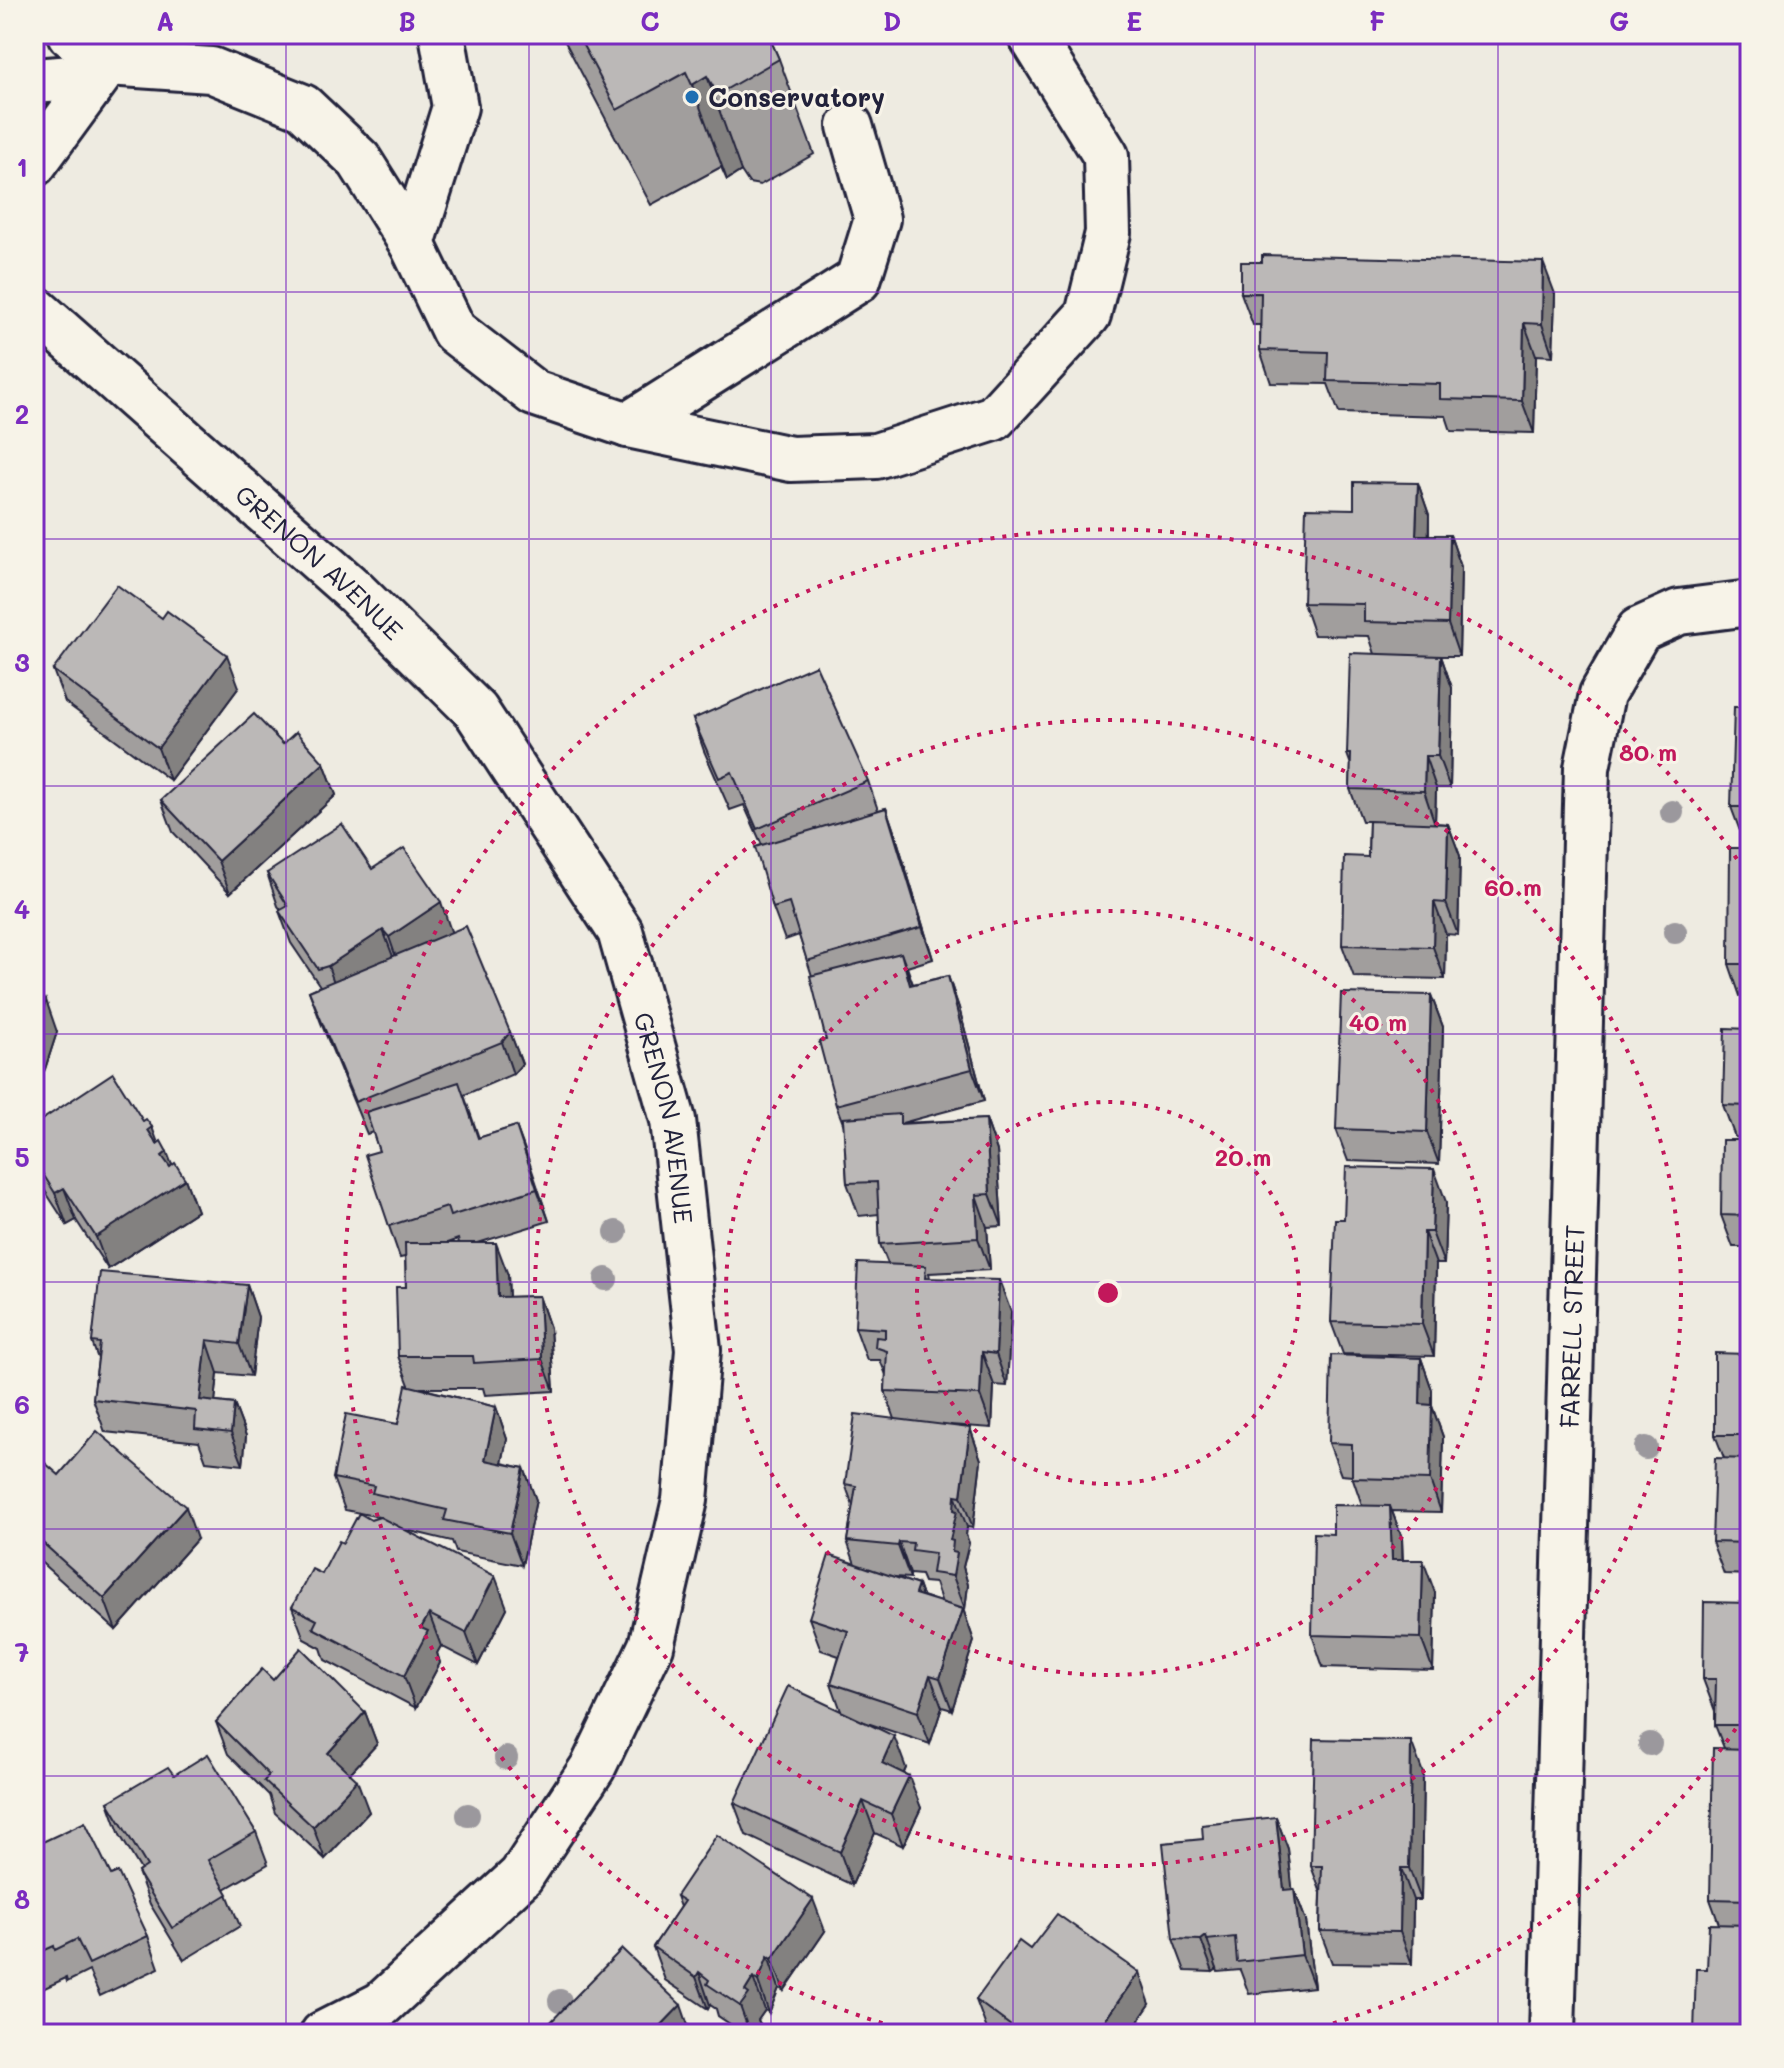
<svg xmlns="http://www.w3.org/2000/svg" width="1784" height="2068" viewBox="0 0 1784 2068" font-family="Mali,sans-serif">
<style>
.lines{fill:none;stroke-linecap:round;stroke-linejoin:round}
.minor-casing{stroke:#22223b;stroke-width:50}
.minor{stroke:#f7f3e8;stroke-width:44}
.tree{fill:#9b989d}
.wall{fill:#a19e9d;stroke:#22223b;stroke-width:2;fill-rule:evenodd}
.shaded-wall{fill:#838180;stroke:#22223b;stroke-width:2}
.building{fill:#bbb8b7;stroke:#22223b;stroke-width:2}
.grid{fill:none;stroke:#7b2cbf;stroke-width:2;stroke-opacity:0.55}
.ring{fill:none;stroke:#c2185b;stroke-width:4;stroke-dasharray:4 8}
.poi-dot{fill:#1f6fb2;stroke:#f7f3e8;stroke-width:3}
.labels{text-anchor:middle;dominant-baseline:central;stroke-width:6;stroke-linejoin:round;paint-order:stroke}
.poi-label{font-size:26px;font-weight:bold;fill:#22223b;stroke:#f7f3e8;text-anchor:start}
.street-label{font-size:26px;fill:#22223b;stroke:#f7f3e8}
.centre{fill:#c2185b;stroke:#f7f3e8;stroke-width:4}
.ring-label{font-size:24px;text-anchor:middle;font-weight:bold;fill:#c2185b;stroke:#f7f3e8;stroke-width:6;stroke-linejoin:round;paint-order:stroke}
.neatline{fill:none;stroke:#7b2cbf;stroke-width:3}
.grid-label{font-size:26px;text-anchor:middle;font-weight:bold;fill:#7b2cbf}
</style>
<rect width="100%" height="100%" fill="#eeebe1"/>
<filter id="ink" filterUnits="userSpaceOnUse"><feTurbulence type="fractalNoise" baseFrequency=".0125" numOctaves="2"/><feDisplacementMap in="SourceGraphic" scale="16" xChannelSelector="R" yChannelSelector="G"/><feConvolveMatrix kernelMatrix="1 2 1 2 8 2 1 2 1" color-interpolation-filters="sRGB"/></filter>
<g filter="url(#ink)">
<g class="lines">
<g class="minor-casing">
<g id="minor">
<path d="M70,34L108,63L211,70L303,107L359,160L412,244L454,331L534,393L628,425L791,459L876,456L994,418L1088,315L1108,233L1106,156L1030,34"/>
<path d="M34,81L73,78L108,63"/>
<path d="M34,164L108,63L141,34"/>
<path d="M412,244L455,107L442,34"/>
<path id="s1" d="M34,308L353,590L476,711L620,931L673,1120L698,1350L685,1500L651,1646L593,1767L521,1876L382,2004L323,2034"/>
<path d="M628,425L858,280L877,219L850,126"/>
<path id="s2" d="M1552,2034L1587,768L1602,694L1639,630L1679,612L1750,603"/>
</g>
</g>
<use href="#minor" class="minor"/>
</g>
<g class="tree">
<circle cx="1672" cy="812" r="12"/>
<circle cx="1675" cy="932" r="12"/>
<circle cx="616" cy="1232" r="12"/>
<circle cx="606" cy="1279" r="12"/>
<circle cx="1646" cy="1448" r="12"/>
<circle cx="1650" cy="1744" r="12"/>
<circle cx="506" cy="1758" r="12"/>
<circle cx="468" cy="1815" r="12"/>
<circle cx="560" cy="2001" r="12"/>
</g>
<g class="wall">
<path d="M561,34H768L779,59L814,154L760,185L749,183L741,171L727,180L721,167L651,205Z"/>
<path d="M1241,293L1555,294L1553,356L1536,355L1534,433L1451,431L1446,416L1339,413L1328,384L1271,383L1260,350V325H1253Z"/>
<path d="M1418,483L1429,515V535H1450L1461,567L1459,656H1441L1452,688L1450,788H1436L1435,823L1448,824L1460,856L1458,935L1446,934L1445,979L1354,977L1342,945L1368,857L1369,821H1362L1350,789L1351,765L1347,754L1375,654L1369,636L1314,635L1303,603L1354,509Z"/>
<path d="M53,670L239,687L170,780L65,702Z"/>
<path d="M1750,707V839H1743L1731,807Z"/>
<path d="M693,719L868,781L878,810L886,808L897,840L933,959L907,967L913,984L948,976L959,1008L984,1101L902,1123L986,1119L997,1151L1002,1226L987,1227L990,1270L929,1273L930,1278L1011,1312L1007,1386L994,1385L992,1428L950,1425L970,1428L981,1460L973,1528L967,1527L966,1535L969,1543L963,1567L968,1585L965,1609L956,1607L963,1609L974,1641L952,1710L942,1707L930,1744L864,1722L906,1768L904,1773L921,1808L903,1846L875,1833L852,1885L746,1835L734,1803L841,1711L831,1683L839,1656L821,1650L809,1618L855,1564L847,1541L853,1506L845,1484L895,1419L885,1391L886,1375L880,1360H867L855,1327L888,1264L880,1244L879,1214L859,1216L847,1183L844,1126L836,1105L826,1040L812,976L799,935L785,940L773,908L762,845L744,805L730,810L704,751ZM910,1574L921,1575L924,1582L935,1583L942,1603L922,1596L918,1585L894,1577L910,1578Z"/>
<path d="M283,744L324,763L336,795L230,893L173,832L161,800Z"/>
<path d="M1750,848V996H1740L1729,964Z"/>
<path d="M372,869L452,932L510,1032L522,1064L513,1074L464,1095L479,1138L516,1126L549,1221L478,1243L508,1275L509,1297L539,1296L550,1328L554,1391L485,1395L483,1388H420L496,1407L507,1439L502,1463L524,1468L536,1500L522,1565L456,1552L452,1541L406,1530L507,1608L478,1665L441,1646L437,1653L440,1663L416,1708L325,1660L321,1648L304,1639L292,1607L322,1574L343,1543L371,1520L379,1517L345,1510L333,1478L398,1424L409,1385L398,1356L406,1287L405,1257L400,1258L389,1226L379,1151L373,1132L367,1134L321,1023L309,991L320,986L291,943L279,911L281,910L278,906L267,873ZM458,1239L459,1243H447Z"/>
<path d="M1431,995L1443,1027L1439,1164L1348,1161L1336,1129Z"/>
<path d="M34,996L57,1032L45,1069L40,1067L37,1075L40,1084L34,1102Z"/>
<path d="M1750,1029V1138L1735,1137L1723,1105Z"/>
<path d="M34,1125L158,1143L172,1165L185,1179L197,1211L108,1269L76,1220L67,1225L34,1174Z"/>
<path d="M1750,1140V1247H1733L1721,1215Z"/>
<path d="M1446,1202L1444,1264H1436L1434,1356L1343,1354L1331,1322L1344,1219Z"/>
<path d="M247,1285L258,1317L251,1376L218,1373L215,1402L234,1404L246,1436L243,1465L206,1461L199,1442L105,1432L93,1399L98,1359L92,1342Z"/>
<path d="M1750,1294V1575L1724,1574L1712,1542L1724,1458L1715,1435L1747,1354Z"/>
<path d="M1421,1358L1432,1390V1406L1443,1437L1441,1512L1392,1511L1402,1538L1403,1560L1435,1593L1433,1670L1323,1667L1312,1635L1333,1534L1362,1505L1352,1476L1341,1475L1329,1443Z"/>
<path d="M34,1475H59L197,1539L116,1630L34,1556Z"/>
<path d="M1750,1603V2034L1707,1969L1719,1924L1710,1899L1724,1748L1715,1725V1711L1703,1679Z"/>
<path d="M273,1680L365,1712L377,1744L350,1773L369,1812L325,1859L275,1813L269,1795L228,1754L216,1722Z"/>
<path d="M1423,1773L1421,1900H1413L1412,1964L1332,1963L1320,1931L1321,1893L1311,1866Z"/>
<path d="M174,1775L256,1832L268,1864L225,1889L240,1926L184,1960L150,1904L138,1872L141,1870L120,1835L108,1802Z"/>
<path d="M1276,1817L1288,1849L1292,1889H1294L1306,1921L1314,1987L1249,1994L1240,1970L1218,1972L1217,1969L1213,1972L1185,1971L1173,1939L1203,1839Z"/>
<path d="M34,1846L111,1875L148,1936L159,1968L100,1996L89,1971L67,1982L66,1978L34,1993Z"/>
<path d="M676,1896L825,1931L784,1991L779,1988L769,2013L765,2010L758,2020L761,2026L755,2034H745L718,2016L716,2009L710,2005L708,2009L665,1980L653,1947L680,1907Z"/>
<path d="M1030,1949L1150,2004L1129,2034H990L988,2032L976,2000Z"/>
</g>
<g class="shaded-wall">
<path d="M707,76L741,171L727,180L692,85Z"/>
<path d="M1543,262L1555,294L1553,356L1542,324Z"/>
<path d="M1524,323L1536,355L1534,433L1522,401Z"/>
<path d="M1418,483L1429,515L1428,567L1416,535Z"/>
<path d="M34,495L40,511L34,518Z"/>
<path d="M1450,535L1461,567L1459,656L1448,624Z"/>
<path d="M227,655L239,687L170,780L158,748Z"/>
<path d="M1441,656L1452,688L1450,788L1438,756Z"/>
<path d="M1425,756L1436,788L1435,824L1424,791Z"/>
<path d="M324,763L336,795L230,893L218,861Z"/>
<path d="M886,808L897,840L933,959L922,927Z"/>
<path d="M1448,824L1460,856L1458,935L1446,903Z"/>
<path d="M441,902L452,934L400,969L389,937Z"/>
<path d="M1434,902L1446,934L1445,979L1433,947Z"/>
<path d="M383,930L395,962L340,999L328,966Z"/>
<path d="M901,953L913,985H910Z"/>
<path d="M948,976L959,1008L984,1101L972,1069Z"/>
<path d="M1431,995L1443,1027L1439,1164L1427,1132Z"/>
<path d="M46,1000L57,1032L45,1069L34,1040V1034Z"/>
<path d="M510,1032L522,1064L513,1074L502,1042Z"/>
<path d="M34,1051L40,1067L37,1075L40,1084L34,1102Z"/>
<path d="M986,1119L997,1151L1002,1226L990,1194Z"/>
<path d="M516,1126L528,1158L549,1221L537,1189Z"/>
<path d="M152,1127L164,1159L148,1130Z"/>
<path d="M167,1152L179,1183L185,1179L197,1211L108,1269L96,1237L162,1156Z"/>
<path d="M1434,1169L1446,1202L1444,1264L1432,1232Z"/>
<path d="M64,1188L76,1220L67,1225L55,1193Z"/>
<path d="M976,1195L987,1227L990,1270L978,1238Z"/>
<path d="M1424,1232L1436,1264L1434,1356L1422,1324Z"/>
<path d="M496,1243L508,1275L510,1329L498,1297Z"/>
<path d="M999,1280L1011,1312L1007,1386L996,1354Z"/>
<path d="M247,1285L258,1317L251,1376L239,1344Z"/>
<path d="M539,1296L550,1328L554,1391L542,1359Z"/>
<path d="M207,1340L218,1373L212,1432L200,1400Z"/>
<path d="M982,1352L994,1385L992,1428L980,1395Z"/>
<path d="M1421,1358L1432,1390V1406L1443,1437L1441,1512L1430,1480L1420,1404Z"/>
<path d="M234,1404L246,1436L243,1465L231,1433Z"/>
<path d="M496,1407L507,1439L496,1492L485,1460Z"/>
<path d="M970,1428L981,1460L973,1528L961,1496Z"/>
<path d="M524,1468L536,1500L522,1565L510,1533Z"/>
<path d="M955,1495L967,1527L966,1535L969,1543L963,1567L968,1585L965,1609L953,1576L950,1540Z"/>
<path d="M1390,1506L1402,1538L1403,1592L1392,1560Z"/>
<path d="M186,1507L197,1539L116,1630L104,1598Z"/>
<path d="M899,1542L910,1574V1578L898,1546Z"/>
<path d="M1423,1560L1435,1593L1433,1670L1421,1638Z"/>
<path d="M495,1576L507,1608L478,1665L466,1633Z"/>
<path d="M918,1585L929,1617L915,1594Z"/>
<path d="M963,1609L974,1641L952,1710L940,1678Z"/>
<path d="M429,1614L441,1646L437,1653L440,1663L416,1708L404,1676L421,1628Z"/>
<path d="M930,1675L942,1707L930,1744L918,1712Z"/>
<path d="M365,1712L377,1744L339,1785L328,1753Z"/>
<path d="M894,1736L906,1768L894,1795L882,1763Z"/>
<path d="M1411,1741L1423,1773L1421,1900L1409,1868Z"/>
<path d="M909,1776L921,1808L903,1846L891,1814Z"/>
<path d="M357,1780L369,1812L325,1859L313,1827Z"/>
<path d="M863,1801L875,1833L852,1885L840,1852Z"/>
<path d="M1276,1817L1288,1849L1296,1922L1284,1890Z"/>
<path d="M1401,1868L1413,1900L1412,1964L1400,1932Z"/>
<path d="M1294,1889L1306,1921L1314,1987L1302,1955Z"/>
<path d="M813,1899L825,1931L784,1991L772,1959Z"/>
<path d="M1206,1936L1217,1969L1213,1972L1201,1940Z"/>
<path d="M768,1956L779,1988L769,2013L758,1981Z"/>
<path d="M699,1972L710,2005L708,2009L696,1977Z"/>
<path d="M1139,1972L1150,2004L1129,2034H1107L1103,2023Z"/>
<path d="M753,1978L765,2010L758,2020L761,2026L755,2034H750L740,2006L745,1991Z"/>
<path d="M681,2005L691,2034H653Z"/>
</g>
<g class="building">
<path d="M577,34H768L779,59L725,90L714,88L707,76L692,85L686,72L617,110Z"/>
<path d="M1262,255L1543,262L1542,324L1524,323L1522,401L1440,399V384L1327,381L1328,352L1260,350L1261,293H1241V262H1262Z"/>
<path d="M1354,482L1418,483L1416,535H1450L1448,624L1364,622V604L1303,603L1306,508L1354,509Z"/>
<path d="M117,585L162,618L167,611L227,655L158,748L53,670Z"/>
<path d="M1350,653L1441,656L1438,756H1425L1424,791L1350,789L1351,754H1347Z"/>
<path d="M816,665L868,781L757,829L732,772L719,778L693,719Z"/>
<path d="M1734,707H1750V807H1731Z"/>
<path d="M254,714L283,744L296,732L324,763L218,861L161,800Z"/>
<path d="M886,808L922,927L807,961L789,903L773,908L755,847Z"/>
<path d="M1369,821L1448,824L1446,903L1434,902L1433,947L1342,945L1344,856L1368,857Z"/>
<path d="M342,824L372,869L404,848L441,902L389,937L383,930L328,966L318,969L279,911L288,906L267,873Z"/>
<path d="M1730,848H1750V964H1729Z"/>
<path d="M466,926L510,1032L502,1042L355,1102L309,991Z"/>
<path d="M901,953L910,985L948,976L972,1069L836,1105L819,1041L826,1040L810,976Z"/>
<path d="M1341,993L1431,995L1427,1132L1336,1129Z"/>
<path d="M34,996L46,1000L34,1034Z"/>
<path d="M1725,1028L1750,1029V1106L1723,1105Z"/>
<path d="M113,1073L143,1121L146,1119L152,1127L148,1130L157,1144L161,1141L167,1152L162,1156L170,1167L175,1163L185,1179L96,1237L64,1188L55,1193L34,1160V1125Z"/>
<path d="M459,1082L478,1138L516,1126L537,1189L450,1216L447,1207L389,1226L365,1155L379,1151L366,1112Z"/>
<path d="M900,1114V1124L986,1119L990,1194L976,1195L978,1238L880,1244L877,1182L847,1183L843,1118Z"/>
<path d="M1722,1140H1750V1216L1721,1215Z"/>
<path d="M1346,1167L1434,1169L1432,1232H1424L1422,1324L1331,1322L1335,1219H1344Z"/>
<path d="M405,1243H496L498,1297L539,1296L542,1359L474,1363L473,1356H398L396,1287H406Z"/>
<path d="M858,1263L926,1266L925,1278L999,1280L996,1354L982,1352L980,1395L885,1391L887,1351L875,1347L876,1337L885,1338V1329L855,1327Z"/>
<path d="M100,1272L247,1285L239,1344L207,1340L200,1400L234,1404L231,1433L195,1429L196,1411L93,1399L100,1343L92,1342Z"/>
<path d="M1748,1294H1750V1435H1715V1353L1747,1354Z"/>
<path d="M1331,1355L1421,1358L1420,1404L1432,1405L1430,1480L1352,1478V1444L1329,1443Z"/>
<path d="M406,1385L496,1407L485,1460L524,1468L510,1533L444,1520L447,1510L372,1493L374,1486L333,1478L346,1414L398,1424Z"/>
<path d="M855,1414L970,1428L961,1496L955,1495L954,1510L957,1511L950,1540L953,1541L952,1552L957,1553L953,1576L932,1573L935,1553L912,1550L913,1543L899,1542L898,1546L847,1541L856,1486L845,1484Z"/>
<path d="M97,1431L186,1507L104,1598L34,1535V1475L45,1463L59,1475Z"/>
<path d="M1715,1458L1750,1459V1543L1712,1542Z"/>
<path d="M1333,1505L1390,1506L1392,1560H1423L1421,1638L1312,1635L1314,1533L1333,1534Z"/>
<path d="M359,1513L371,1520L380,1517L495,1576L466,1633L429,1614L421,1628L428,1631L404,1676L313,1628L317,1620L292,1607L312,1569L322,1574L339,1541L343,1543Z"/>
<path d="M829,1555L918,1585L915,1594L963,1609L940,1678L930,1675L918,1712L831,1683L848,1631L809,1618Z"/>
<path d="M1704,1602L1750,1603V1725H1715L1716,1679H1703Z"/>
<path d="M301,1648L365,1712L328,1753L357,1780L313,1827L264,1781L269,1775L216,1722L262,1669L273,1680Z"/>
<path d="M788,1686L894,1736L882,1763L909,1776L891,1814L863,1801L840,1852L734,1803Z"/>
<path d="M1314,1739L1411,1741L1409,1868H1401L1400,1932L1320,1931L1322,1866H1311Z"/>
<path d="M1713,1748L1750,1749V1900L1710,1899Z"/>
<path d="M208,1754L256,1832L208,1860L228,1894L172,1928L138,1872L147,1866L108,1802L168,1767L174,1775Z"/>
<path d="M1276,1817L1284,1890L1294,1889L1302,1955L1237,1962L1235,1937L1207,1940L1206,1936L1201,1940L1173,1939L1163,1843L1203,1839L1202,1825Z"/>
<path d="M85,1822L111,1875L118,1872L148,1936L89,1964L77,1939L55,1950L54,1946L34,1955V1846Z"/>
<path d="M717,1835L813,1899L772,1959L768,1956L758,1981L753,1978L745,1991L749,1994L740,2006L707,1984L709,1980L699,1972L696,1977L653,1947L684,1901L676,1896Z"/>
<path d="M1057,1914L1139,1972L1103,2023L1118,2034H1022L976,2000L1019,1941L1030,1949Z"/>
<path d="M1709,1924L1750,1925V2034H1694L1696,1969H1707Z"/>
<path d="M622,1949L681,2005L653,2034H539Z"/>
</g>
</g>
<path class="grid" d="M286,34V2034M529,34V2034M771,34V2034M1013,34V2034M1255,34V2034M1498,34V2034M34,292H1750M34,539H1750M34,786H1750M34,1034H1750M34,1282H1750M34,1529H1750M34,1776H1750"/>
<g class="ring">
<circle cx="1108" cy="1293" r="191"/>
<circle cx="1108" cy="1293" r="382"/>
<circle cx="1108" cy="1293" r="573"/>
<path d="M1749 1709A764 764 0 0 1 1299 2033M917 2033A764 764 0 1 1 1749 877"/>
</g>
<circle class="poi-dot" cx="692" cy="97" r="8"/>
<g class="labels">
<g class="poi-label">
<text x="708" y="97">Conservatory</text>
</g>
<g class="street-label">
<text stroke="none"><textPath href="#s1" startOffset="382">GRENON AVENUE</textPath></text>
<text stroke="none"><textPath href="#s1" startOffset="1054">GRENON AVENUE</textPath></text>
<text stroke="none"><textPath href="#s2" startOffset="708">FARRELL STREET</textPath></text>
</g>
</g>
<circle cx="1108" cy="1293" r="12" class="centre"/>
<g class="ring-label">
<text x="1648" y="761">80 m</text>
<text x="1513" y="896">60 m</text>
<text x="1378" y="1031">40 m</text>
<text x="1243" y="1166">20 m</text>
</g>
<rect width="1784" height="2068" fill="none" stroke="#f7f3e8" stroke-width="88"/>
<rect x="44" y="44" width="1696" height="1980" class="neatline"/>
<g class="grid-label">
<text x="165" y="31">A</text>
<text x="407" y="31">B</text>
<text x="650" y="31">C</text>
<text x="892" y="31">D</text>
<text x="1134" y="31">E</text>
<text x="1377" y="31">F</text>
<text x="1619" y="31">G</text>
<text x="22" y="177">1</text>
<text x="22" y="424">2</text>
<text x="22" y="672">3</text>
<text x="22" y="919">4</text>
<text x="22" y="1167">5</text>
<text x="22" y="1414">6</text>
<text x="22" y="1662">7</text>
<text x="22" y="1909">8</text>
</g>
</svg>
